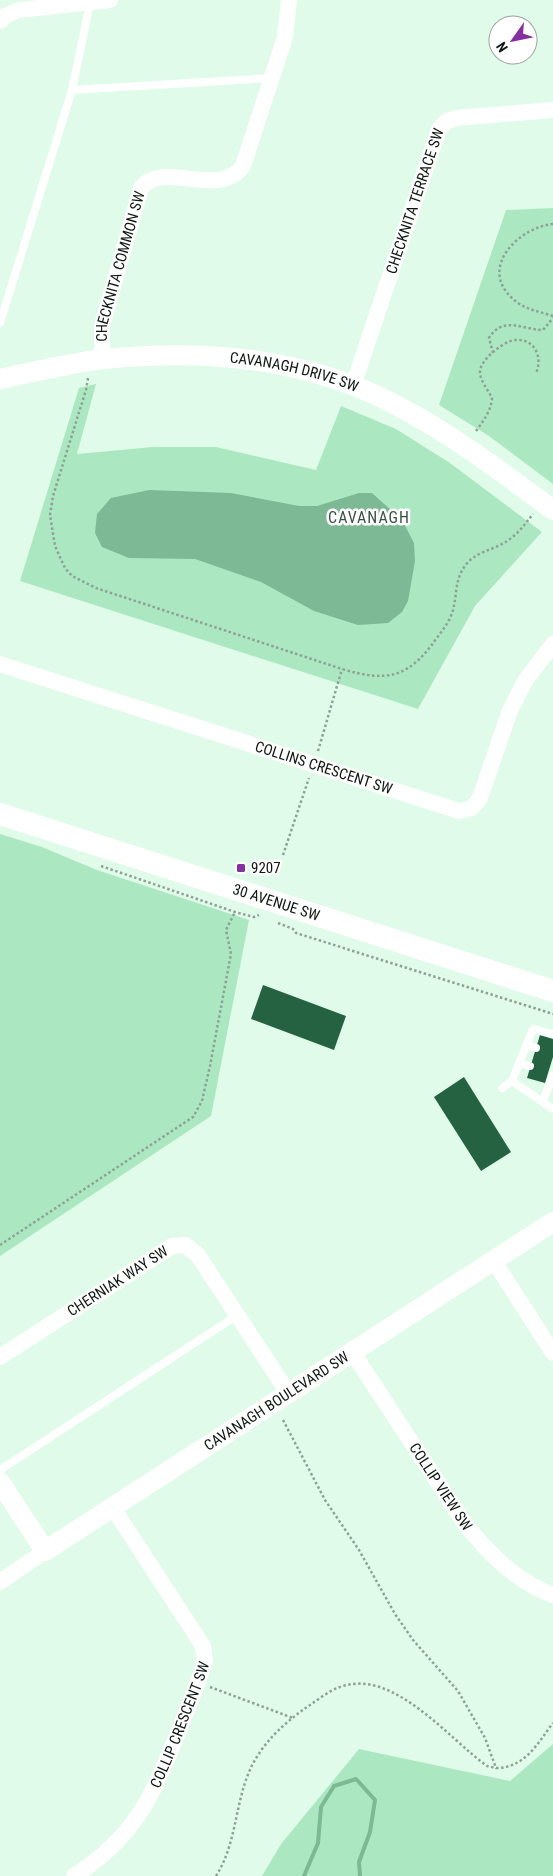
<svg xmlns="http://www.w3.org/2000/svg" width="553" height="1876" viewBox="0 0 553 1876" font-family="'Roboto Condensed',sans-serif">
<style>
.green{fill:#abe8c2}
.water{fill:#7cb994}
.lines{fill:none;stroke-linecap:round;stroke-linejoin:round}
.stream{stroke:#7cb994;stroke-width:4}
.building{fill:#256241}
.path{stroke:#8ea195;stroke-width:2.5;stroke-dasharray:2.5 2.5;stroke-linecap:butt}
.service{stroke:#fff;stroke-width:8}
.minor{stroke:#fff;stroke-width:16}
.tertiary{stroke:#fff;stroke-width:20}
.secondary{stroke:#fff;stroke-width:22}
.poi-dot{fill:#85309e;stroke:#fff;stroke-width:2}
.labels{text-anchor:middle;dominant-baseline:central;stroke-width:5;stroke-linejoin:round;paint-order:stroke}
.street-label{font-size:15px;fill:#0d1610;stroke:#fff}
.poi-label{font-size:15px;fill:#0d1610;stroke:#fff;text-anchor:start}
.neighbourhood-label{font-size:16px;letter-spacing:1px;fill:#3b5144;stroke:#fff}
</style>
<rect width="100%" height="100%" fill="#e1fbea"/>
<g class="green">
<path d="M553,208V484L489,436L439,405L506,210Z"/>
<path d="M96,384L77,454L153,447H216L316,470L341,406L396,429L450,463L542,532L475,606L418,709L20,581L79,388Z"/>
<path d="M0,834L42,847L97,870L249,920L211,1116L0,1256Z"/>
<path d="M553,1744V1876H262L281,1844L359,1749L510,1781Z"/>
</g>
<path class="water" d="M149,490L231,493L299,506H317L359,493H372L402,520L414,543L415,561L408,601L402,612L388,623L358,625L314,611L261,582L195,559L129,558L102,547L95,533L97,514L111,498Z"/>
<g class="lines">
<path class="stream" d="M304,1876L318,1843L321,1807L334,1786L356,1779L375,1800L370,1832L359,1862L360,1876"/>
</g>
<g class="building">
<path d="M263,985L346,1016L334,1050L251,1019Z"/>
<path d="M540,1035L553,1039V1057L545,1083L527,1078Z"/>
<path d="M464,1077L511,1152L481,1171L434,1097Z"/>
</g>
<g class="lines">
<g class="path">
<path d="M553,224C520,227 479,266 511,297C522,309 538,311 553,316"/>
<path d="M493,353L489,338C503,315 523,330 543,330L553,318"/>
<path d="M88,378L86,390L53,496L50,515L55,546L65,568L72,576L96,588L342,669C386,682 408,679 436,639C443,630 450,621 453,610C457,595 455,579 465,566C474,552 494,550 507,541C518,534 525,524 533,514"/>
<path d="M476,431C484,420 491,411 492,398C488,390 481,382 480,373C479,360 504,341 515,340C535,338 543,358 536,373"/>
<path d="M318,751L342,669"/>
<path d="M283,855L309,778"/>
<path d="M101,866L235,912L254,917L259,915"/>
<path d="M278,923L293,929L296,933L553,1014"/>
<path d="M0,1245L193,1117L202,1101L210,1066L231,954L226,930L235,912"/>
<path d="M283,1420L325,1500L359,1550L395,1614L413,1640L458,1691L485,1738L496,1768C525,1768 537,1744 553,1723"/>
<path d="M210,1687L293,1718"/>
<path d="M216,1876C236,1845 235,1805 249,1772C261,1744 283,1724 307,1707C318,1700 329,1690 343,1686C395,1670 449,1739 487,1766L496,1768"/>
</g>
<g class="service">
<path d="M72,90L272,78"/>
<path d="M0,323L72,90L90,3"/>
<path d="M553,1034L533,1029L512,1081L553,1109"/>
<path d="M526,1046L536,1048"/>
<path d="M519,1063L530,1066"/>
<path d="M502,1088L512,1081"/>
<path d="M543,1101L553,1075"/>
<path d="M0,1470L236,1316"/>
</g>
<g class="minor">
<path d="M0,21L5,16L19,10L110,0"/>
<path id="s1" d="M102,359V326L141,188C164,159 218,200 243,166L285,37L289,0"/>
<path id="s2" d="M353,386L439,129L447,121L456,118L553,110"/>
<path id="s3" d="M0,664L459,811L472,808L480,798L509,713L525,681L553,644"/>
<path d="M494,1261L553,1353"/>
<path id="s4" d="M353,1353L465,1524C489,1554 516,1581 553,1595"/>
<path id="s5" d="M0,1357L172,1246L185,1245L197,1254L289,1394"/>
<path d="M0,1582L45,1551"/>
<path id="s6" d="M74,1876C137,1836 153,1794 180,1728C188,1705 199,1683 205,1660L203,1646L113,1508"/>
</g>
<g class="tertiary">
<path id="s7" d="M0,379C34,372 70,363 104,359C202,349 303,357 392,403C449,432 502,472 553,510"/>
<path id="s8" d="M0,1482L45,1551L553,1222"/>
</g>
<path class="secondary" id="s9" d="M0,814L553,991"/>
</g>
<rect class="poi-dot" x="236" y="863" width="10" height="10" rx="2.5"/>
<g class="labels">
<g class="street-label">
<text stroke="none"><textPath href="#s2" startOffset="195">CHECKNITA TERRACE SW</textPath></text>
<text stroke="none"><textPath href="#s1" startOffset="95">CHECKNITA COMMON SW</textPath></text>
<text stroke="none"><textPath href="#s7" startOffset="298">CAVANAGH DRIVE SW</textPath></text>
<text stroke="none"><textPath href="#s3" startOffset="340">COLLINS CRESCENT SW</textPath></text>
<text stroke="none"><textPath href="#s9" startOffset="290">30 AVENUE SW</textPath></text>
<text stroke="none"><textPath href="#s5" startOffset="140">CHERNIAK WAY SW</textPath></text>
<text stroke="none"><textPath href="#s8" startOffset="358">CAVANAGH BOULEVARD SW</textPath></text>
<text stroke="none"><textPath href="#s4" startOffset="160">COLLIP VIEW SW</textPath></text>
<text stroke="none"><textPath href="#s6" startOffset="189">COLLIP CRESCENT SW</textPath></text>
</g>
<g class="poi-label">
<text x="251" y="868">9207</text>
</g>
<g class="neighbourhood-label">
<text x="369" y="517">CAVANAGH</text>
</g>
</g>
<g transform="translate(513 40) rotate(237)"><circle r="24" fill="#ffffff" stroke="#9ea29f"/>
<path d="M0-4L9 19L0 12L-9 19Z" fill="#85309e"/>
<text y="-8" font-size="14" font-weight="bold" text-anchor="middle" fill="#0d1610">N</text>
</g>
</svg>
